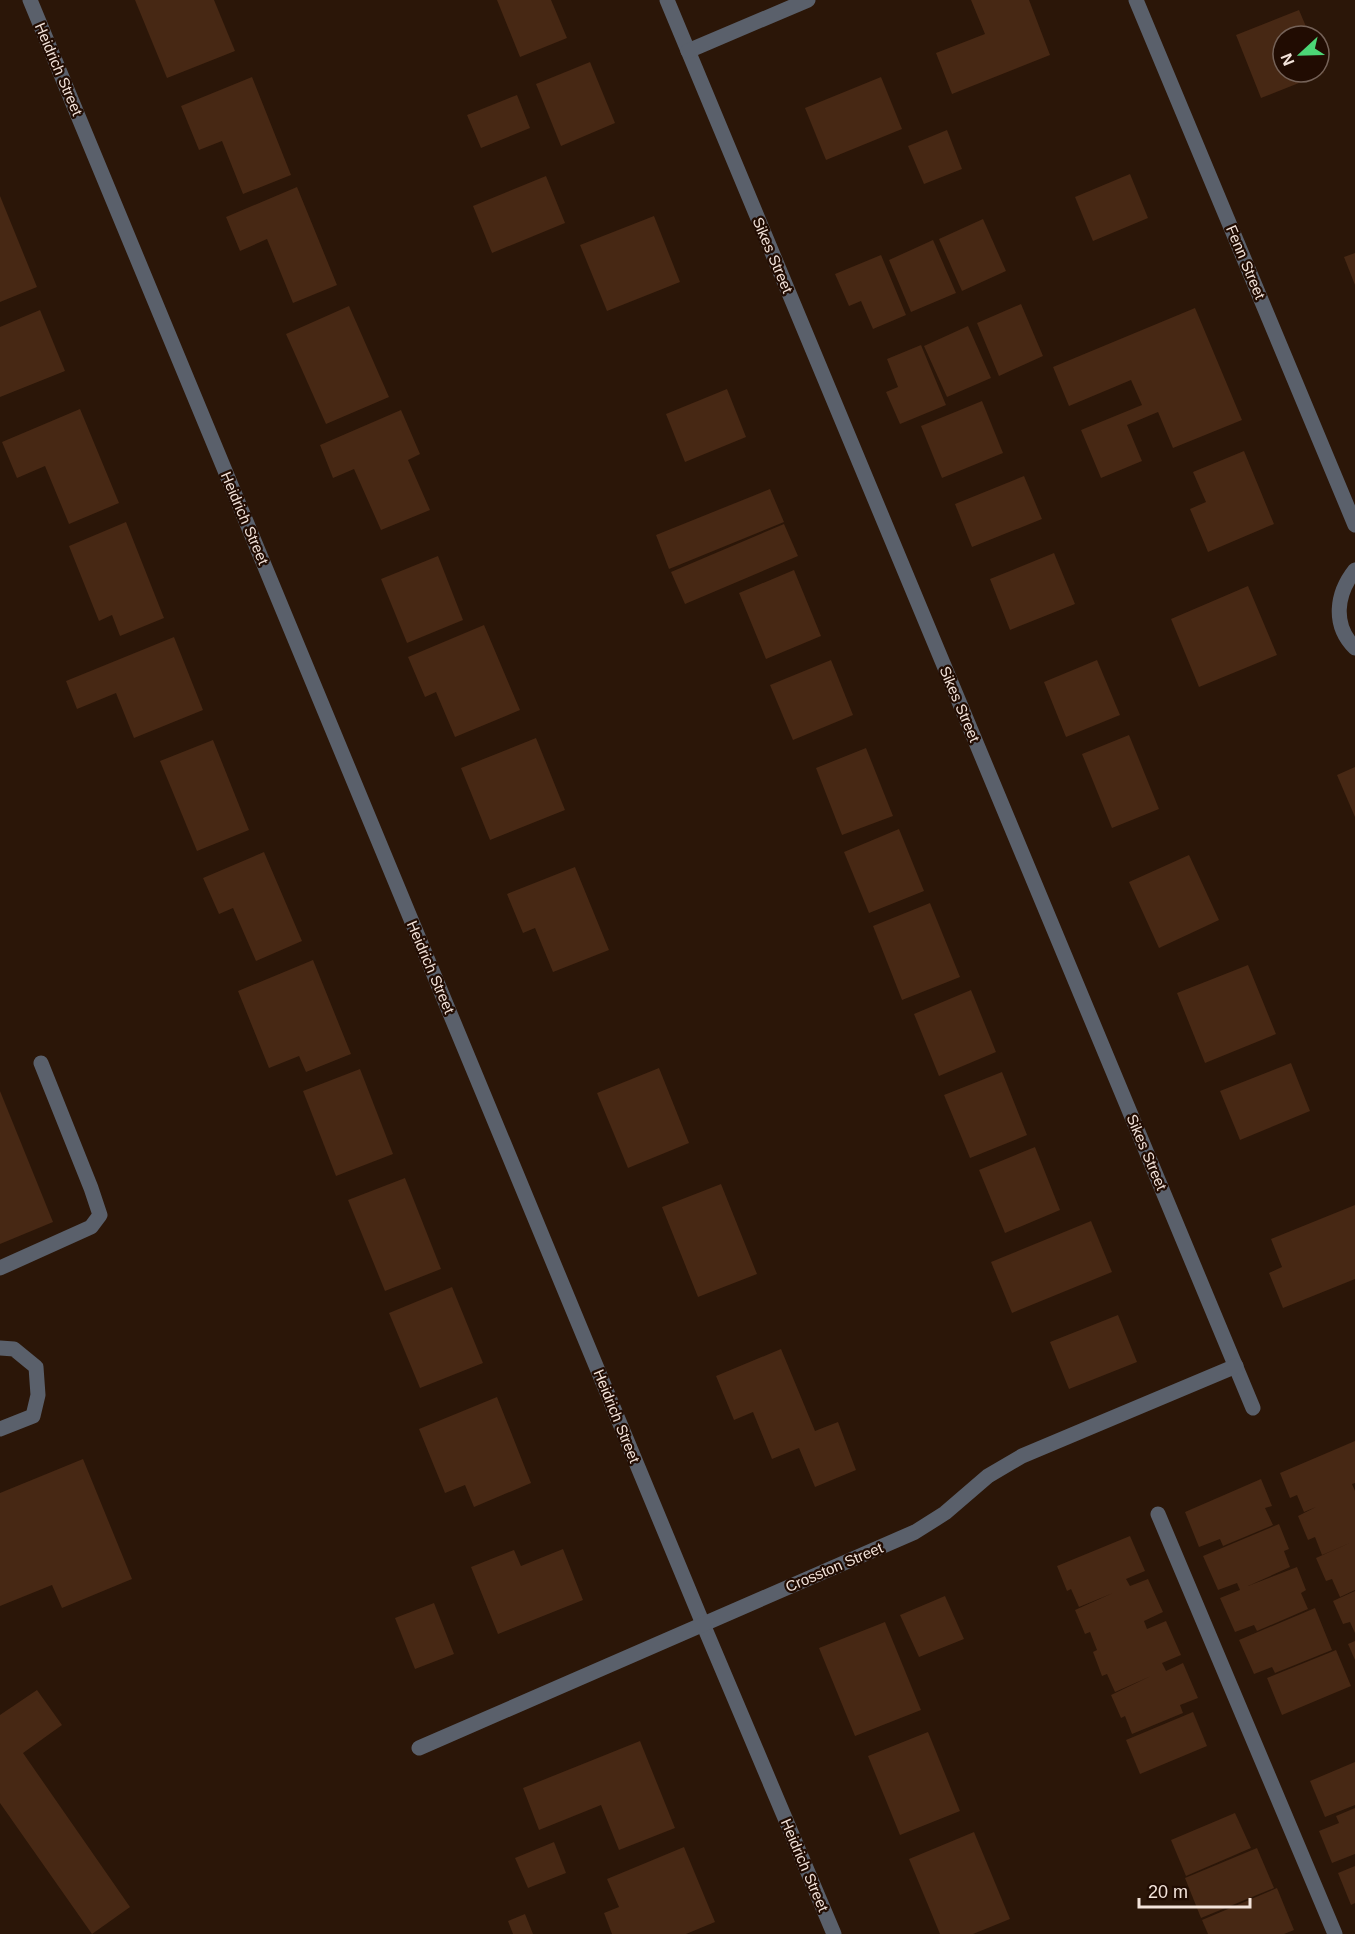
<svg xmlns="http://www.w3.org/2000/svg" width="1355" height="1934" viewBox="0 0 1355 1934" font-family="Arial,sans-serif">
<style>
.building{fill:#472814}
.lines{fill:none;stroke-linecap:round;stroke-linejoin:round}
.minor{stroke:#5a606b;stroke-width:15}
.labels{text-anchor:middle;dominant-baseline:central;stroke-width:4.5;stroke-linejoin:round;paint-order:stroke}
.street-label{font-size:15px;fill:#f3e3da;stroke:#210c02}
</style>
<rect width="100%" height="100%" fill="#2b1608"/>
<g class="building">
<path d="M135,0H214L235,51L167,78Z"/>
<path d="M497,0H551L567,38L520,57Z"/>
<path d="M971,0H1029L1050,55L952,94L936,53L985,34Z"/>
<path d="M1299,10L1310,36H1283V72H1319V60L1324,73L1261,98L1236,35Z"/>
<path d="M590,62L615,123L561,146L536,84Z"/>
<path d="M252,77L291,175L243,194L222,141L199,150L181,106Z"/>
<path d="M881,77L902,129L826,160L805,108Z"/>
<path d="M517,95L530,128L481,148L467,115Z"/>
<path d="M947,130L962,169L924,184L908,146Z"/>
<path d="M1130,174L1148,218L1093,241L1075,197Z"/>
<path d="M546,176L565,223L492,253L473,206Z"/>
<path d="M297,187L337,285L293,303L267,239L240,251L226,217Z"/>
<path d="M0,196L37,287L0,302Z"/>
<path d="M654,216L680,282L607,311L580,245Z"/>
<path d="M983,219L1006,271L962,291L939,239Z"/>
<path d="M933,240L956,293L911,312L889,260Z"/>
<path d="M1355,253V285L1344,257Z"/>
<path d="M881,255L906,315L873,329L861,301L849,306L835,274Z"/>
<path d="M1021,304L1043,356L999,376L977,323Z"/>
<path d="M349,306L389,397L326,424L286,334Z"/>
<path d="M1195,308L1242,420L1173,448L1158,412L1127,425L1142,461L1101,478L1081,430L1142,405L1131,380L1069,406L1053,367Z"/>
<path d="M40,310L65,371L0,397V327Z"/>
<path d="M968,326L991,378L947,397L924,346Z"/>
<path d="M921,345L946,405L900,424L886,392L898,387L887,359Z"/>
<path d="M727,389L746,437L685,462L666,414Z"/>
<path d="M982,401L1003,453L942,478L921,426Z"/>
<path d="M80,409L119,503L69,524L45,466L17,478L2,442Z"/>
<path d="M401,410L420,454L408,460L430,510L381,530L354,469L333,478L320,445Z"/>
<path d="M1244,451L1274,524L1208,552L1190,509L1206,502L1193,472Z"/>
<path d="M1024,476L1042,519L972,547L955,504Z"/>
<path d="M770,489L784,522L669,569L656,535Z"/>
<path d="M126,522L164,618L120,636L112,615L99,621L69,546Z"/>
<path d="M784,524L798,556L685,604L671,572Z"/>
<path d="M1054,553L1075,604L1010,630L990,579Z"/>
<path d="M438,556L463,620L407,643L381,579Z"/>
<path d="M794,570L821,636L766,659L739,593Z"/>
<path d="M1248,586L1277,655L1199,687L1171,619Z"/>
<path d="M484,625L520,710L455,737L436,692L425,697L408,657Z"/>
<path d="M174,637L203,710L134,738L116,693L77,709L66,681Z"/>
<path d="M831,660L853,715L793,740L770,685Z"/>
<path d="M1097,660L1120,715L1066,737L1044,682Z"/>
<path d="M1129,735L1159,809L1112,828L1082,754Z"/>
<path d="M536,738L565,810L490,840L461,768Z"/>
<path d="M213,740L249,830L197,851L160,761Z"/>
<path d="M866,748L893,816L842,835L816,768Z"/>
<path d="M1355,767V817L1337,775Z"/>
<path d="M899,829L924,891L869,913L844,852Z"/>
<path d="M264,852L302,941L256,961L233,908L219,914L203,878Z"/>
<path d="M1189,855L1219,920L1159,948L1129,882Z"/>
<path d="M575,867L609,950L553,972L535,928L523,933L507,894Z"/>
<path d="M930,903L960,977L902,1000L873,926Z"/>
<path d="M313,960L351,1054L306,1072L299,1056L269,1068L238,991Z"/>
<path d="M1248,965L1276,1034L1205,1063L1177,993Z"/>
<path d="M971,990L996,1052L939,1076L914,1014Z"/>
<path d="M1291,1063L1310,1111L1240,1140L1220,1091Z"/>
<path d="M659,1068L689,1143L628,1168L597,1093Z"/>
<path d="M360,1069L393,1154L336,1176L303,1091Z"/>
<path d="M1002,1072L1027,1135L970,1158L944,1095Z"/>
<path d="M0,1091L53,1222L0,1244Z"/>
<path d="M1035,1147L1060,1210L1005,1233L979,1170Z"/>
<path d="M405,1178L441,1269L385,1291L348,1200Z"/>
<path d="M721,1184L757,1274L698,1297L662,1207Z"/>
<path d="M1355,1205V1279L1283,1308L1269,1273L1282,1267L1271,1239Z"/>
<path d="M1091,1221L1112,1272L1012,1313L991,1262Z"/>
<path d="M452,1287L483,1363L420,1388L389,1313Z"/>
<path d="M1118,1315L1137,1362L1069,1389L1050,1342Z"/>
<path d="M781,1349L815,1431L838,1422L856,1470L815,1487L799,1448L772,1459L753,1412L734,1420L716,1376Z"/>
<path d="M497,1397L531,1483L474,1507L465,1485L445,1493L419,1429Z"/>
<path d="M1355,1441V1483L1352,1484L1355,1491V1590L1340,1597L1332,1579L1326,1581L1316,1558L1352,1542L1322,1555L1315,1537L1308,1540L1298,1516L1316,1507L1304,1512L1297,1495L1290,1498L1280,1473Z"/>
<path d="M83,1459L132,1579L62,1608L52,1585L0,1606V1493Z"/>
<path d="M1261,1479L1272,1506L1265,1508L1273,1525L1223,1546L1220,1539L1199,1547L1185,1512Z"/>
<path d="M1279,1524L1289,1549L1284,1551L1290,1567L1248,1586L1297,1567L1306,1590L1301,1593L1308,1609L1257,1631L1254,1625L1235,1632L1220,1598L1240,1590L1237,1583L1218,1590L1203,1556Z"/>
<path d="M1130,1536L1145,1571L1126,1579L1130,1586L1148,1579L1163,1612L1144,1621L1147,1629L1166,1621L1181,1655L1162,1663L1166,1671L1183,1663L1198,1698L1180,1705L1183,1713L1132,1734L1125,1716L1121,1718L1111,1695L1151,1676L1115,1692L1107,1674L1102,1676L1093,1652L1097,1650L1090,1632L1085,1634L1075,1610L1113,1593L1079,1607L1071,1589L1067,1591L1057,1566Z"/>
<path d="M563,1549L583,1600L498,1634L471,1567L514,1550L521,1566Z"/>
<path d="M1355,1591V1633L1350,1622L1343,1624L1333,1601Z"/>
<path d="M945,1596L964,1639L919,1657L900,1615Z"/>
<path d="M434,1603L454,1654L415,1669L395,1618Z"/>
<path d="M1315,1608L1332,1650L1275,1673L1272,1667L1254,1674L1239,1640Z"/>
<path d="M885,1622L921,1710L855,1736L819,1648Z"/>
<path d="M1355,1641V1660L1348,1644Z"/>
<path d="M1336,1650L1351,1686L1282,1715L1267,1678Z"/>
<path d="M37,1690L62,1725L23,1753L130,1907L92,1934L0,1803V1715Z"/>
<path d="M1193,1712L1207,1746L1140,1774L1126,1740Z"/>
<path d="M928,1732L960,1811L900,1835L868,1756Z"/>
<path d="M640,1741L675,1828L619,1850L601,1805L539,1830L523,1788Z"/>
<path d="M1355,1762V1805L1325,1817L1310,1781Z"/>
<path d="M1355,1808V1854L1332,1863L1319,1831L1339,1823L1336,1816Z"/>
<path d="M1235,1813L1251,1848L1186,1876L1171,1840Z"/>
<path d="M974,1832L1010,1919L973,1934H940L909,1859Z"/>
<path d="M554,1842L566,1873L528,1888L515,1858Z"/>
<path d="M684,1847L715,1922L686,1934H612L604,1913L619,1907L607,1879Z"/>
<path d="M1257,1848L1274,1888L1201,1918L1185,1878Z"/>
<path d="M1355,1866V1903L1351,1905L1338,1873Z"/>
<path d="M1277,1888L1294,1930L1284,1934H1208L1202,1920Z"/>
<path d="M525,1914L533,1934H513L508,1921Z"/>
</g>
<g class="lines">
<g class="minor">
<path d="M30,0L703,1624L834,1934"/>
<path d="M667,0L1253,1408"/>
<path d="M1136,0L1355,525"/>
<path d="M688,51L808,0"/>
<path d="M1355,570C1336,594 1332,625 1355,648"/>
<path d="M0,1268L91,1227L100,1215L91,1188L41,1063"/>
<path d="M0,1348L14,1349L36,1367L38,1395L33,1416L0,1429"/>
<path d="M1158,1514L1335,1934"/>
<path d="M419,1748L915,1532L945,1513L988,1476L1022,1456L1236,1366"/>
</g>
</g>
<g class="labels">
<g class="street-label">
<text transform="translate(59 69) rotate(67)">Heidrich Street</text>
<text transform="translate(773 255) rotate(67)">Sikes Street</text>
<text transform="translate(1246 262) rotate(67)">Fenn Street</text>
<text transform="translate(245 518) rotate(67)">Heidrich Street</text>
<text transform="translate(960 704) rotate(67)">Sikes Street</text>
<text transform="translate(431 967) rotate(67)">Heidrich Street</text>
<text transform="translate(1147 1152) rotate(67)">Sikes Street</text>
<text transform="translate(617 1416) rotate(68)">Heidrich Street</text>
<text transform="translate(834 1567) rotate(-23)">Crosston Street</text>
<text transform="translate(805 1865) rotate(67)">Heidrich Street</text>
</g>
</g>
<g transform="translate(1301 54) rotate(248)"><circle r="28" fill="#210c02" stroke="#756258" stroke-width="1.5"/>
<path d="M0-4.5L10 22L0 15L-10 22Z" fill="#4cd676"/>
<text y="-9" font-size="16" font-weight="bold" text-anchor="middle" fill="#f3e3da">N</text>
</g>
<path d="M1139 1898v9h111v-9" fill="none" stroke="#f3e3da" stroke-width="3"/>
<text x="1148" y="1898" font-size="18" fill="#f3e3da" stroke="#210c02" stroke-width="4.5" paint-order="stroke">20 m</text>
</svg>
